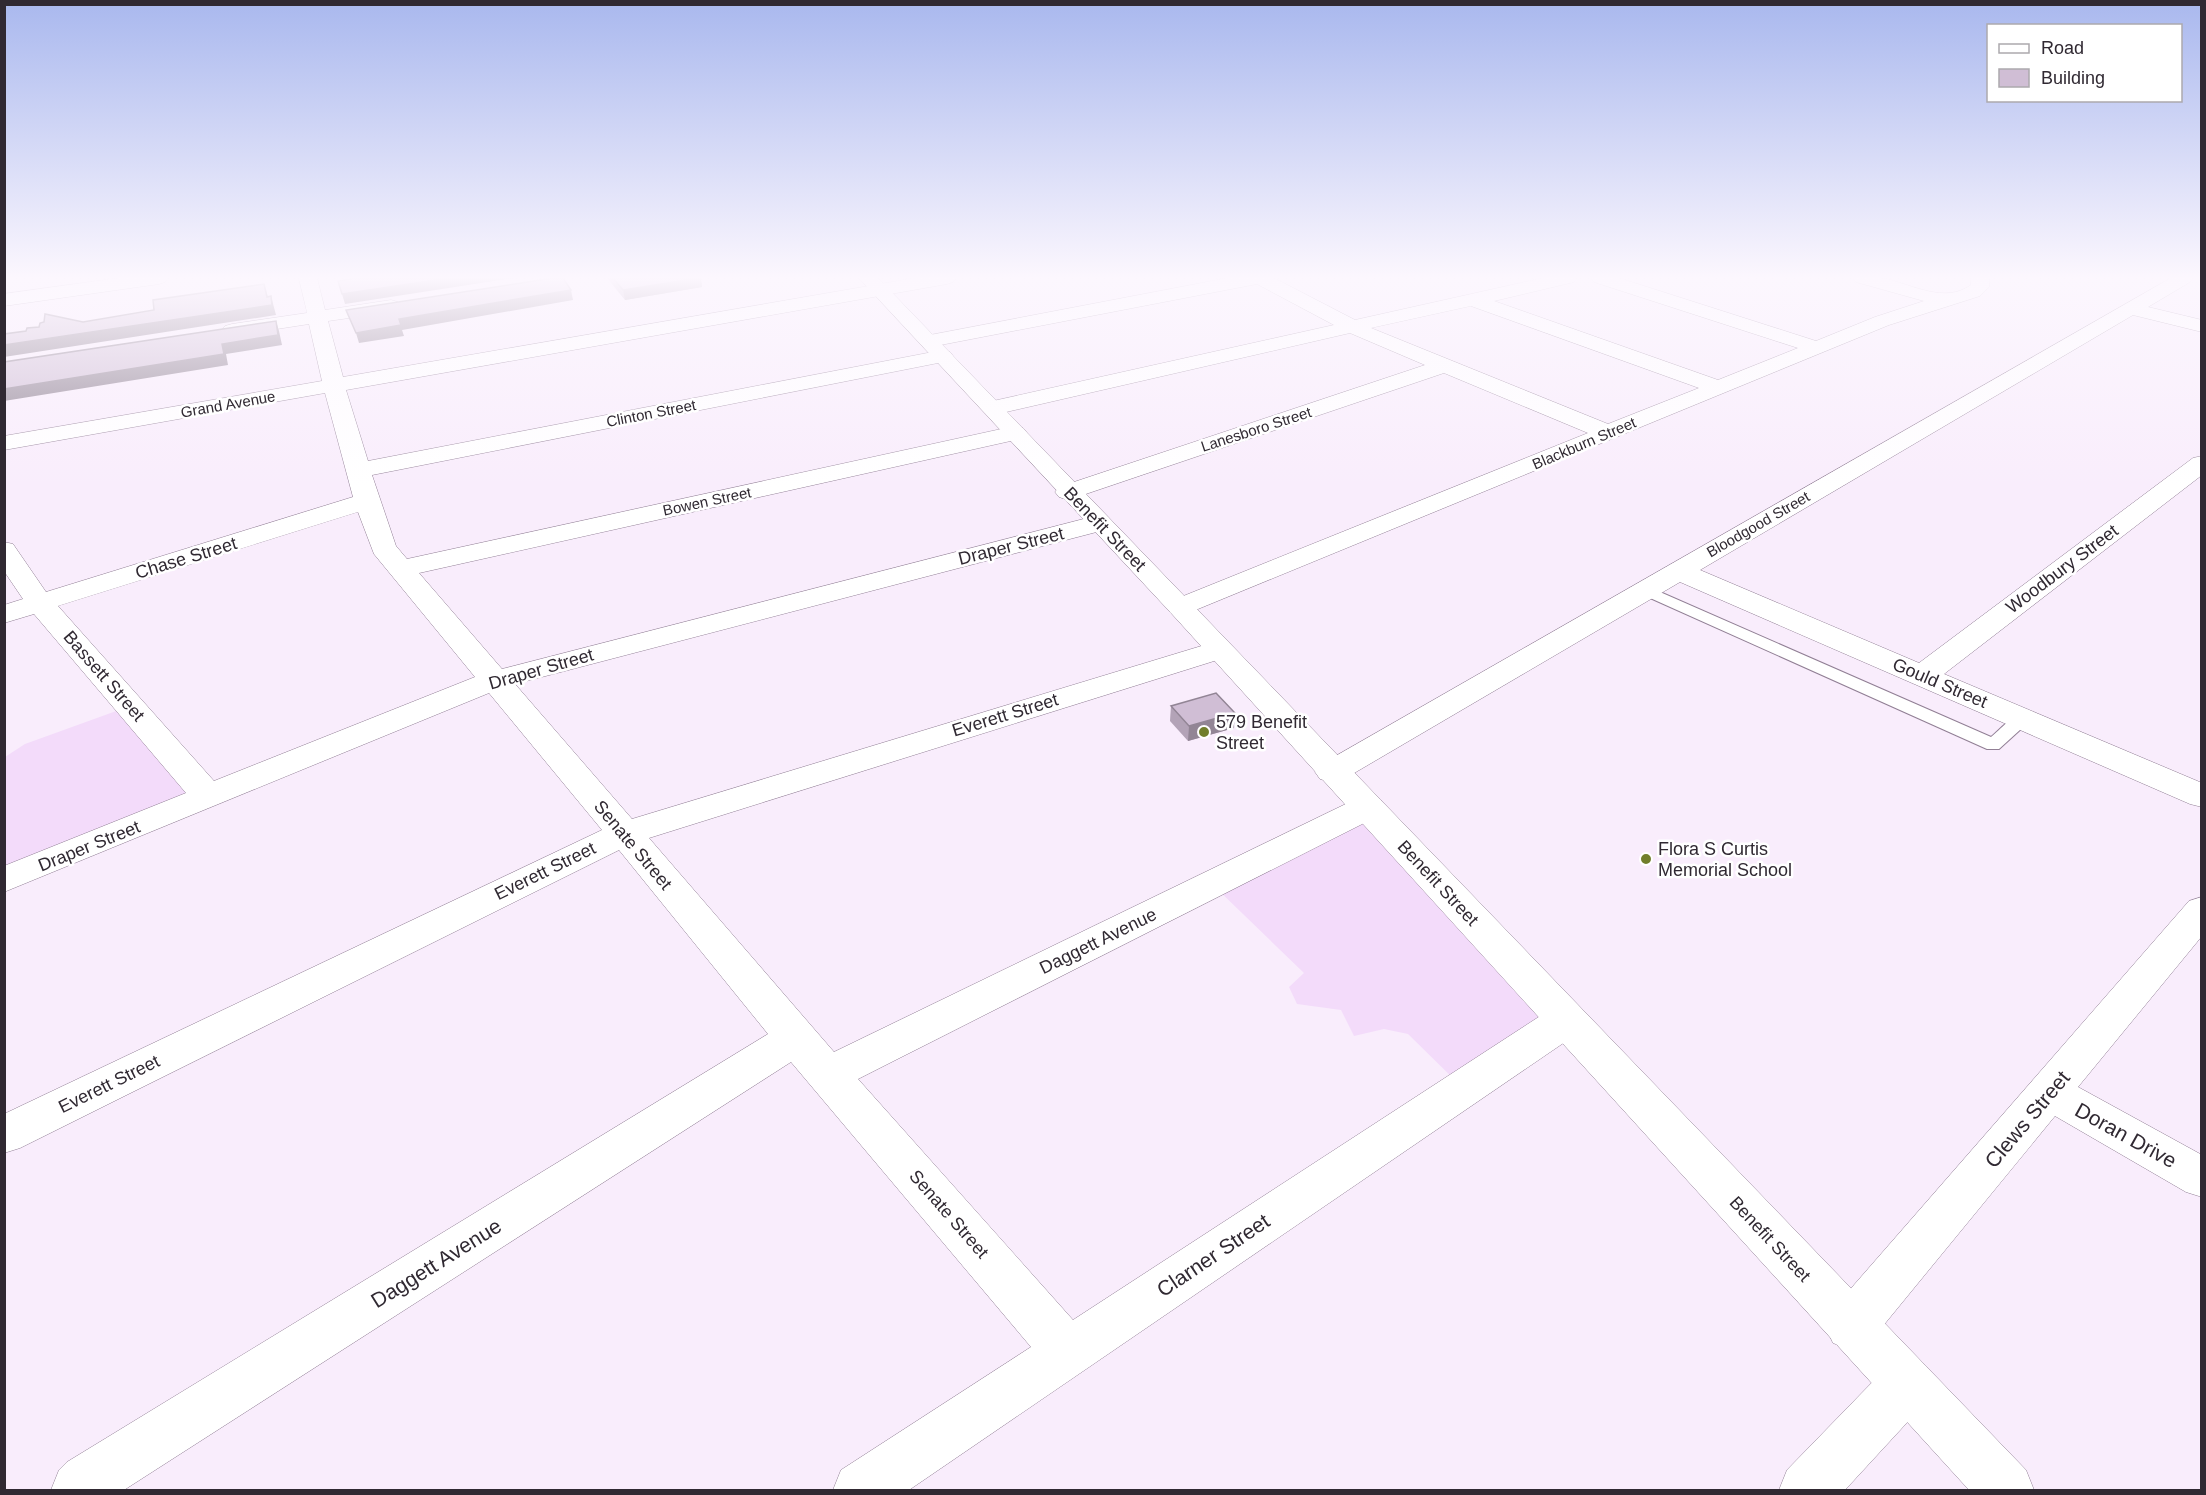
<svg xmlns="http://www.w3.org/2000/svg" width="2206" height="1495" viewBox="0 0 2206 1495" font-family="Arial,sans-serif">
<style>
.built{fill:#f3dbfa}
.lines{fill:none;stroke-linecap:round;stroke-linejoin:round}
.service-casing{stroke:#917f95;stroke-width:2}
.minor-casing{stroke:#917f95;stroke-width:1}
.tertiary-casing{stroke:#917f95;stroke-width:1}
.primary-casing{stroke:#917f95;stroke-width:1}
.service{fill:#fff;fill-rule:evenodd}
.minor{fill:#fff;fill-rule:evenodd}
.tertiary{fill:#fff;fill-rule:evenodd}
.primary{fill:#fff;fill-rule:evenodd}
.wall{fill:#b3a3b7}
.shaded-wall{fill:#928595}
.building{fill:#d0bed5;stroke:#928595;stroke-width:1.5}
.poi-dot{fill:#717e2b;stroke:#fff;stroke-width:2}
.labels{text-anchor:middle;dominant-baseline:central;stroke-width:5;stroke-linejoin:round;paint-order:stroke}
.far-street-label{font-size:15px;fill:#302932;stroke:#fff}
.street-label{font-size:18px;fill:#302932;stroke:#fff}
.poi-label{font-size:18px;fill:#302932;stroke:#fff;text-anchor:start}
.near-street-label{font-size:21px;fill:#302932;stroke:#fff}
</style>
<rect width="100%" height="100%" fill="#f9edfc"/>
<g class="built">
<path d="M119,710L197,798L5,883V757L25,744Z"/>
<path d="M1360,811L1560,1018L1464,1089L1408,1034L1384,1029L1354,1036L1341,1010L1297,1004L1289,987L1304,973L1214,886Z"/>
</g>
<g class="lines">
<g class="service-casing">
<path id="service" d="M1644,585L1991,737C2002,728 2014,712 2029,715L2032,719L1999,749H1987L1639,593L1636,590L1639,587Z"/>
</g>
<g class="minor-casing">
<g id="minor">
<path d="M299,278H317L325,310L391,300L398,302L401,306L398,310L391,312L328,321L343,377L915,278H956L953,282L947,284L346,390L368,461L943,350L950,352L953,356L950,360L943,362L372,475L396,546L407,559L1015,426L1023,428L1027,433L1023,438L1015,440L419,573L502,669L1099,515L1108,517L1112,523L1108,529L515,684L632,819L1208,644L1219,641L1230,644L1234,650L1230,656L649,838L834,1052L1356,799L1368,796L1380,799L1385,807L1380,815L858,1079L1073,1320L1551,1009L1566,1004L1581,1009L1587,1020L1581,1031L909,1490H833L841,1470L1031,1347L791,1062L124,1490H51L59,1470L67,1462L768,1034L619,850L20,1148L4,1153V1114L602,830L489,693L4,892V866L186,793L34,614L4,623V605L23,599L4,571V542L13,544L46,592L353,497L325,393L4,450V436L322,381L309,324L232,336L225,334L222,330L225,326L232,324L307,313ZM358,512L374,554L475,677L214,781L58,606Z"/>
<path d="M1228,278H1274L1355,320L1543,278H1577L1574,282L1494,301L1718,380L1798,348L1594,282L1591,278H1619L1816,341L1875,317L1924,301L1856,282L1853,278C1863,278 1875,277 1886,279C1914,285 1944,304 1971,285V278H1989V287L1980,296L1889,325L1181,616L1171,613L1167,607L1171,601L1588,433L1444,373L1068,500L1059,497L1055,492L1059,487L1425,365L1350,333L993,415L985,413L982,408L985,403L993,401L1334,325L1257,284L930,347L923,345L920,341L923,337L930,335ZM1471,306L1699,388L1608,424L1371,328Z"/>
<path d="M2171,278H2193L2190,282L2148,307L2202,320V332L2133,315L1700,570L1919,663L2193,458L2202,456V475L1944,674L2202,783V807L2190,804L1680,582L1344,779L1332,782L1320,779L1315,772L1320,765Z"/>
<path d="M2202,897V936L2078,1087L2202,1155V1197L2186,1192L2055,1116L1869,1343L1851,1350L1833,1343L1825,1326L1833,1309L2189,901Z"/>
<path d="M1907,1359L1926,1366L1933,1384L1926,1402L1845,1490H1779L1787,1470L1888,1366Z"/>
</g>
</g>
<g class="tertiary-casing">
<path id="tertiary" d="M859,278H878L2026,1470L2034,1490H1969L1171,613Z"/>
</g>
<g class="primary-casing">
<path id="primary" d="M119,278H168L165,282L159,284L4,306V294Z"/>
</g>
<use href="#service" class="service"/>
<use href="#minor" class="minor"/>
<use href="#tertiary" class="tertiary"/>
<use href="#primary" class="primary"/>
</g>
<g class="wall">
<path d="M607,278H701L702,287L625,300Z"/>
<path d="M1171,706L1234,728L1188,741L1170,721Z"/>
</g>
<g class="shaded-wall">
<path d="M449,278H514L345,304L342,294Z"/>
<path d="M701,278L702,287L625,300L623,290Z"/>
<path d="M264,284L270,305L271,296L276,315L4,357V345L267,297Z"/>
<path d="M571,290L573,300L402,330L404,336L359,343L356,333L399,319Z"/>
<path d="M276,321L279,331L282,345L226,354L228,365L4,401V389L222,344Z"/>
<path d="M1235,713L1234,728L1188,741L1189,726Z"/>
</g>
<g class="building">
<path d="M350,278H449L342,294L338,281L351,279Z"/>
<path d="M553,278H563L571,290L399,319L401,325L356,333L346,310Z"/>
<path d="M613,278H699L623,290Z"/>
<path d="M264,284L267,297L271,296L272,305L4,345V334L26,331L27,328L39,327L40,323L44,322L45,314L83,322L154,310L153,300Z"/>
<path d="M276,321L278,335L222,344L224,354L4,389V362Z"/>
<path d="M1216,693L1235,713L1189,726L1171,706Z"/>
</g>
<linearGradient id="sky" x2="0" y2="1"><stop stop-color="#a9b8ee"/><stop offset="0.57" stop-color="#fcf7fe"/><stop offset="1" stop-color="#fcf7fe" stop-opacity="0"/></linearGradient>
<rect width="2206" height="487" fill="url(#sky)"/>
<g class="poi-dot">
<circle cx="1204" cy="732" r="6"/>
<circle cx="1646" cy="859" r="6"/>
</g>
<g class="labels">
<g class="far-street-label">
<text transform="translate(228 404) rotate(-10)">Grand Avenue</text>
<text transform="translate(651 413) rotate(-11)">Clinton Street</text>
<text transform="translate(1256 429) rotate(-18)">Lanesboro Street</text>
<text transform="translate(1584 443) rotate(-23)">Blackburn Street</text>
<text transform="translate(707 501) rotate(-12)">Bowen Street</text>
<text transform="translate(1758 524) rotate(-30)">Bloodgood Street</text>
</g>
<g class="street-label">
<text transform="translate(1105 529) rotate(46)">Benefit Street</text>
<text transform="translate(1011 546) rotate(-14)">Draper Street</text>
<text transform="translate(186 558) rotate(-17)">Chase Street</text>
<text transform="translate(2062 569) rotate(-37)">Woodbury Street</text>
<text transform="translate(541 669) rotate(-16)">Draper Street</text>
<text transform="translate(104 676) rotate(49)">Bassett Street</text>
<text transform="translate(1940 683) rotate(23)">Gould Street</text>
<text transform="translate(1005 715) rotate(-17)">Everett Street</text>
<text transform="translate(633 845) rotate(50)">Senate Street</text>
<text transform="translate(89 846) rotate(-22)">Draper Street</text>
<text transform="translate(545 871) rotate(-26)">Everett Street</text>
<text transform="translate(1438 883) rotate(47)">Benefit Street</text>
<text transform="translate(1098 941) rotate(-26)">Daggett Avenue</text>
<text transform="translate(109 1084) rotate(-26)">Everett Street</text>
<text transform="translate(949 1214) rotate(49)">Senate Street</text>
<text transform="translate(1770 1239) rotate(47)">Benefit Street</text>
</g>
<g class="poi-label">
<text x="1216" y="722">579 Benefit<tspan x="1216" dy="21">Street</tspan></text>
<text x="1658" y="849">Flora S Curtis<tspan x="1658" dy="21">Memorial School</tspan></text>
</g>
<g class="near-street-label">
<text transform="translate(2027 1119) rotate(-50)">Clews Street</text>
<text transform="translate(2126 1135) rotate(29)">Doran Drive</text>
<text transform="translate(1213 1255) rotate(-34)">Clarner Street</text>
<text transform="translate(436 1263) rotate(-32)">Daggett Avenue</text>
</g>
</g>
<rect width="2206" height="1495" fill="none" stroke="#302932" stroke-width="12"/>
<rect x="1987" y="24" width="195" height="78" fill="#ffffff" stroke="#aca9ad" stroke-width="1.5"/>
<rect x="1999" y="44" width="30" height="9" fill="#ffffff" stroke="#aca9ad" stroke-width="1.5"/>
<text x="2041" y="54" font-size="18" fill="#302932">Road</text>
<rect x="1999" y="69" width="30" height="18" fill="#d0bed5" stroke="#aca9ad" stroke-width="1.5"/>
<text x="2041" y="84" font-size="18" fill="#302932">Building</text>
</svg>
